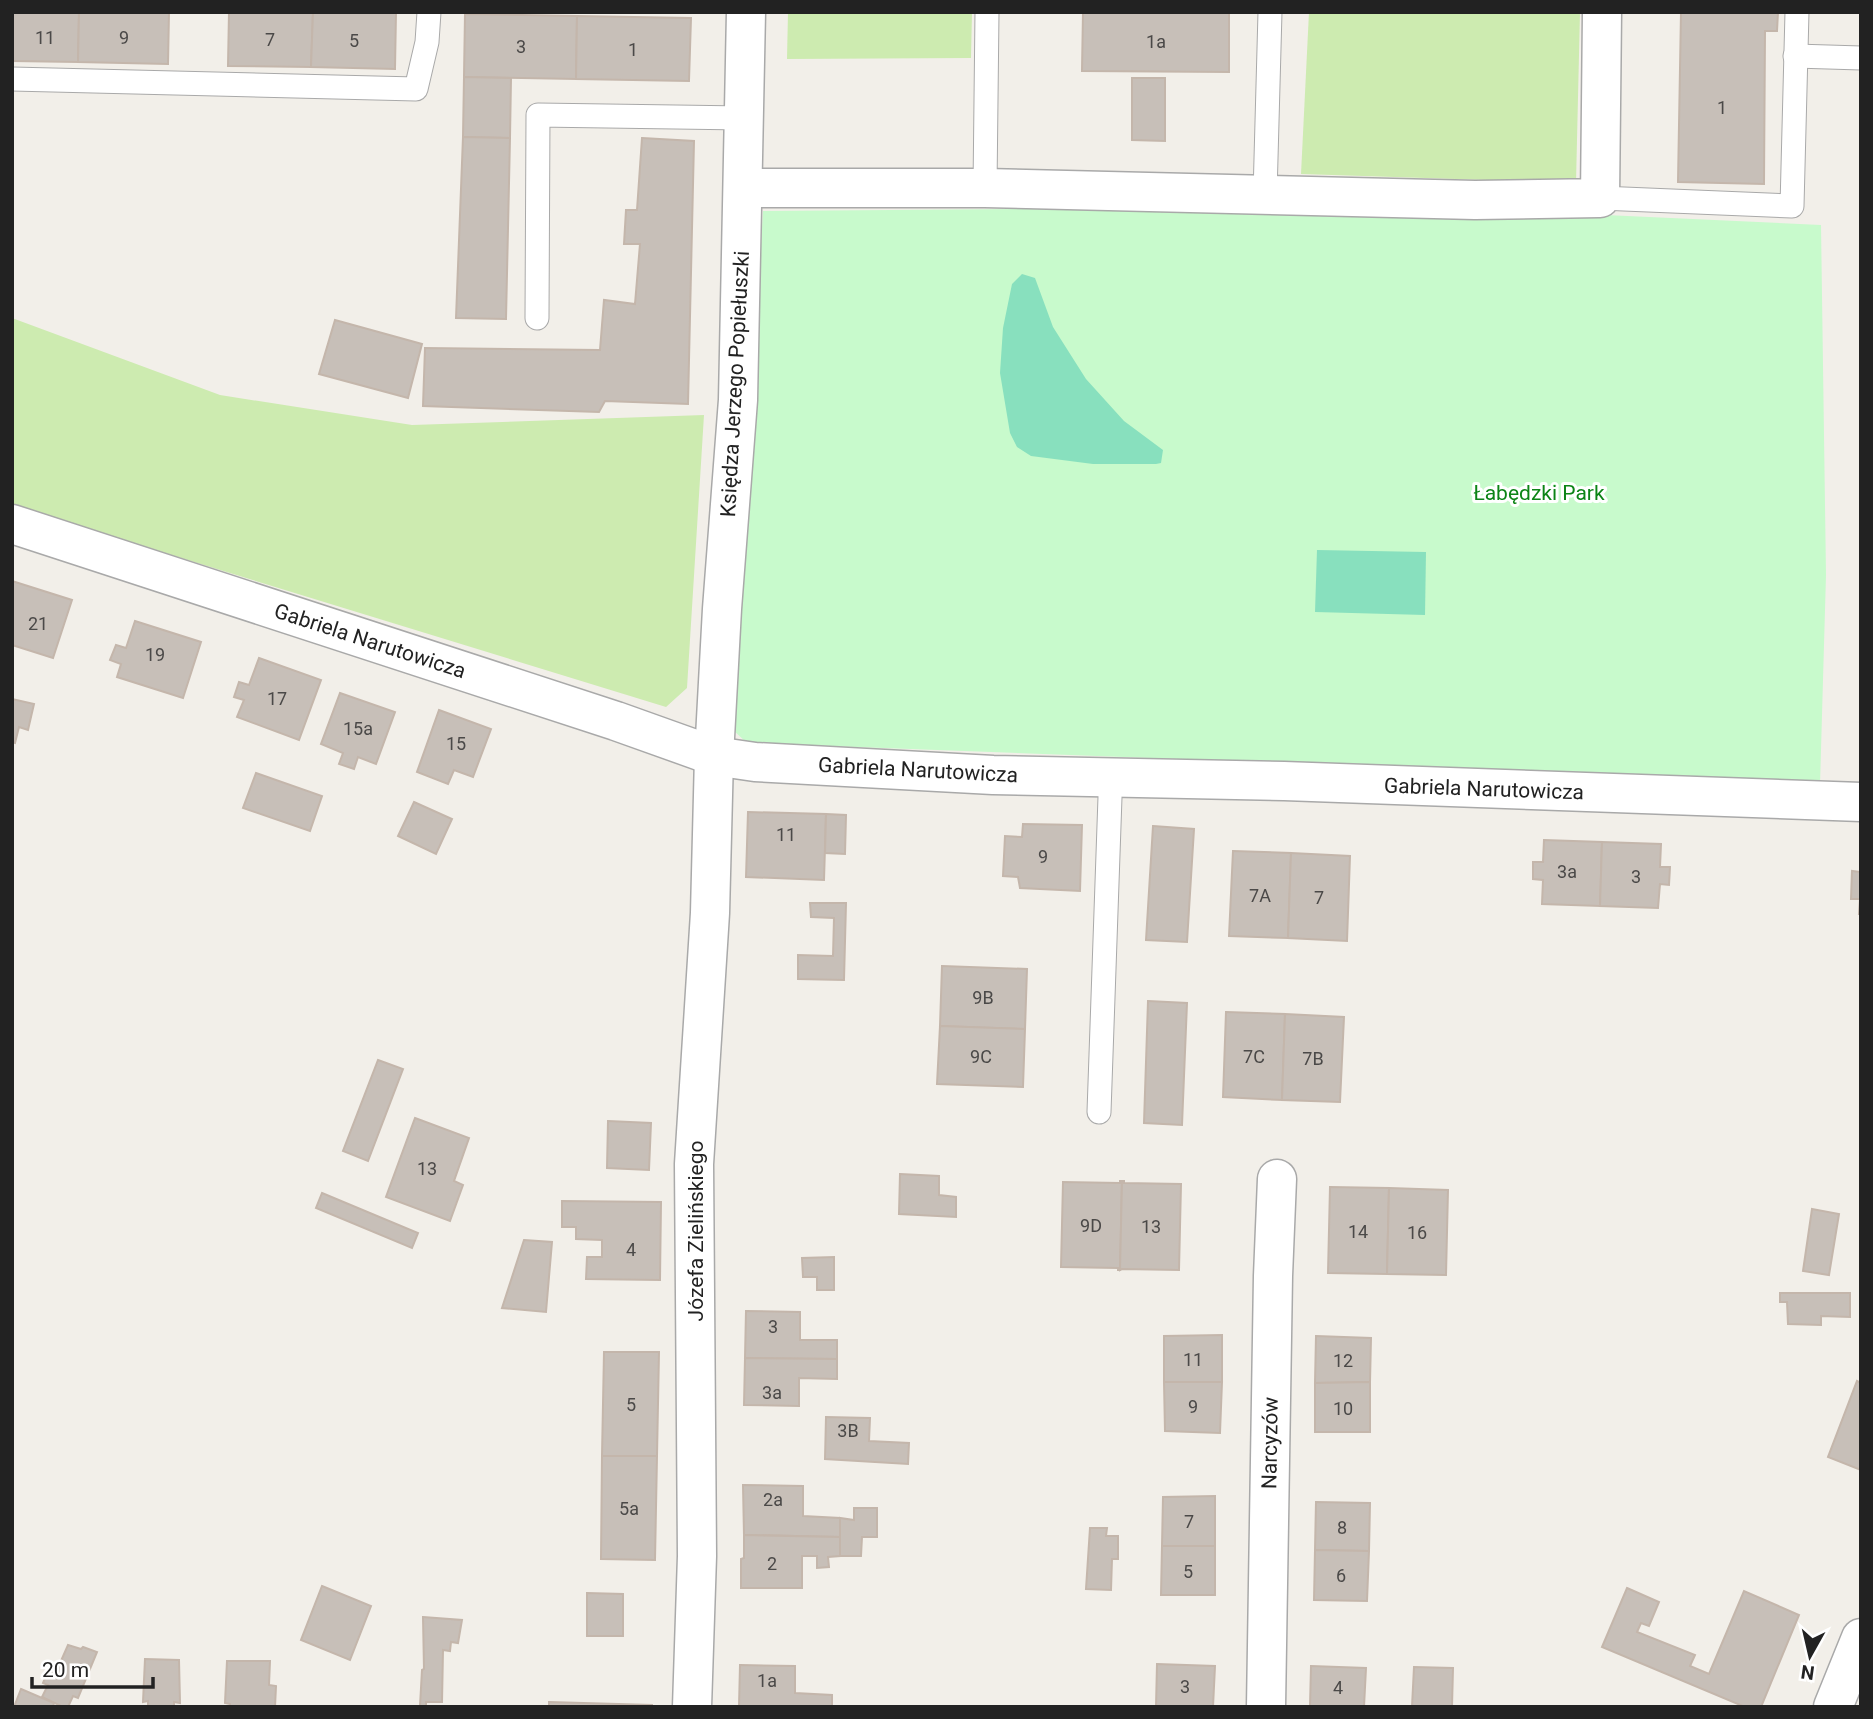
<svg xmlns="http://www.w3.org/2000/svg" width="1873" height="1719" viewBox="0 0 1873 1719" font-family="Roboto,sans-serif">
<style>
.grass{fill:#cdebb0}
.park{fill:#c8facc}
.pitch{fill:#88e0be}
.building{fill:#c7bfb8;stroke:#c4b6ab;stroke-width:2}
.lines{fill:none;stroke-linecap:round;stroke-linejoin:round}
.service-casing{stroke:#a9a9a9;stroke-width:25}
.minor-casing{stroke:#a9a9a9;stroke-width:41}
.tertiary-casing{stroke:#a9a9a9;stroke-width:41}
.service{stroke:#fff;stroke-width:23}
.minor{stroke:#fff;stroke-width:38}
.tertiary{stroke:#fff;stroke-width:38}
.labels{text-anchor:middle;dominant-baseline:central;stroke-width:6;stroke-linejoin:round;paint-order:stroke}
.number-label{font-size:18px;fill:#4b4948}
.street-label{font-size:21px;fill:#222;stroke:#fff}
.park-label{font-size:21px;fill:#0c8416;stroke:#fff}
</style>
<rect width="100%" height="100%" fill="#f2efe9"/>
<g class="grass">
<path d="M788,12H972L971,58L787,59Z"/>
<path d="M1309,12H1580L1576,183L1301,174Z"/>
<path d="M12,318L220,395L412,425L704,415L687,688L666,707L12,506Z"/>
</g>
<path class="park" d="M1021,209L1540,212L1821,225L1826,575L1820,785L1283,763L747,743L732,729L763,211Z"/>
<g class="pitch">
<path d="M1022,274L1035,278L1053,327L1086,379L1124,421L1163,450L1161,463L1156,464H1093L1031,456L1017,447L1010,433L1000,373L1003,328L1012,284Z"/>
<path d="M1317,550L1426,552L1425,615L1315,612Z"/>
</g>
<g class="building">
<path d="M12,12H79L78,62L12,61Z"/>
<path d="M79,12H169L168,64L78,62Z"/>
<path d="M229,12H313L311,67L228,66Z"/>
<path d="M313,12H396L395,69L311,67Z"/>
<path d="M1083,12H1229V72L1082,71Z"/>
<path d="M1681,12H1778L1777,31H1765L1764,184L1678,182Z"/>
<path d="M465,14L577,16L576,79L464,77Z"/>
<path d="M577,16L691,18L689,81L576,79Z"/>
<path d="M464,77L511,78L510,138L463,137Z"/>
<path d="M1132,78H1165V141L1132,140Z"/>
<path d="M463,137L510,138L506,319L456,318Z"/>
<path d="M642,138L694,141L688,404L605,401L599,412L423,406L425,348L600,350L604,300L635,304L640,244H624L626,210H637Z"/>
<path d="M335,320L422,344L408,398L319,374Z"/>
<path d="M12,581L72,600L53,658L12,645Z"/>
<path d="M135,621L201,642L183,698L117,677L121,664L110,660L116,645L126,648Z"/>
<path d="M259,658L321,680L299,740L237,717L244,700L234,697L239,682L249,685Z"/>
<path d="M340,693L395,712L376,764L358,757L354,769L339,764L343,753L321,744Z"/>
<path d="M12,699L34,704L28,730L19,727L15,743L12,742Z"/>
<path d="M439,710L491,729L473,777L454,770L448,784L417,772Z"/>
<path d="M256,773L322,796L310,831L243,808Z"/>
<path d="M414,802L452,819L436,854L398,836Z"/>
<path d="M748,812L826,814L824,880L746,877Z"/>
<path d="M826,814L846,815L845,854L825,853Z"/>
<path d="M1023,824L1082,825L1080,891L1020,888L1018,877L1003,876L1005,836L1022,837Z"/>
<path d="M1153,826L1194,829L1187,942L1146,940Z"/>
<path d="M1544,840L1602,842L1600,906L1542,904L1543,880L1533,879V862H1543Z"/>
<path d="M1602,842L1661,844L1660,867H1670L1669,885L1660,884L1658,908L1600,906Z"/>
<path d="M1233,851L1291,853L1288,938L1229,936Z"/>
<path d="M1291,853L1350,856L1347,941L1288,938Z"/>
<path d="M1861,857V914H1859L1860,899H1851L1852,871L1860,872Z"/>
<path d="M810,903H846L844,980L798,979V955L833,956L834,918L811,917Z"/>
<path d="M942,966L1027,969L1025,1029L940,1026Z"/>
<path d="M1148,1001L1187,1003L1182,1125L1144,1123Z"/>
<path d="M1226,1012L1285,1014L1282,1100L1223,1097Z"/>
<path d="M1285,1014L1344,1017L1340,1102L1282,1100Z"/>
<path d="M940,1026L1025,1029L1023,1087L937,1084Z"/>
<path d="M378,1060L403,1069L368,1161L343,1151Z"/>
<path d="M415,1118L469,1138L454,1181L463,1185L450,1221L386,1197Z"/>
<path d="M608,1121L651,1123L649,1170L607,1168Z"/>
<path d="M900,1174L939,1176V1195L956,1197V1217L899,1214Z"/>
<path d="M1120,1181H1122L1120,1270H1118V1268L1061,1267L1063,1182L1120,1183Z"/>
<path d="M1122,1181H1124V1183L1181,1184L1179,1270L1122,1269L1120,1270Z"/>
<path d="M1330,1187L1389,1188L1387,1274L1328,1273Z"/>
<path d="M1389,1188L1448,1190L1446,1275L1387,1274Z"/>
<path d="M322,1193L418,1233L412,1248L316,1208Z"/>
<path d="M562,1201L661,1202L660,1280L586,1279L587,1257H602V1240L576,1239V1227H562Z"/>
<path d="M1812,1209L1839,1214L1829,1275L1803,1271Z"/>
<path d="M524,1240L552,1242L546,1312L502,1308Z"/>
<path d="M834,1257V1290H817V1277H803L802,1258Z"/>
<path d="M1780,1293H1850V1317L1821,1316V1325L1788,1324L1787,1302H1780Z"/>
<path d="M746,1311L800,1312V1340H837V1359L745,1358Z"/>
<path d="M1222,1335V1382H1164V1336Z"/>
<path d="M1316,1336L1371,1338L1370,1382L1315,1383Z"/>
<path d="M604,1352H659L657,1456H602Z"/>
<path d="M745,1358L837,1359V1379L799,1378V1406L744,1405Z"/>
<path d="M1857,1381L1861,1383V1470L1828,1457Z"/>
<path d="M1164,1382H1222L1220,1433L1165,1431Z"/>
<path d="M1370,1382V1432H1315V1383Z"/>
<path d="M826,1417L870,1418L869,1441L909,1443L908,1464L825,1459Z"/>
<path d="M602,1456H657L655,1560L601,1559Z"/>
<path d="M743,1485L803,1486V1516L840,1518V1537L744,1535Z"/>
<path d="M1215,1496V1546H1162L1163,1497Z"/>
<path d="M1316,1502L1370,1503L1369,1551L1315,1550Z"/>
<path d="M854,1508H877V1537H862L861,1556H840V1518L854,1520Z"/>
<path d="M1090,1528H1107L1106,1536H1118V1559H1112L1111,1590L1086,1589Z"/>
<path d="M744,1535L840,1537V1556L828,1557L829,1567L817,1568V1556H802V1588H741V1559L744,1558Z"/>
<path d="M1162,1546H1215V1595H1161Z"/>
<path d="M1315,1550L1369,1551L1367,1601L1314,1600Z"/>
<path d="M322,1586L371,1606L350,1660L301,1640Z"/>
<path d="M1627,1588L1659,1602L1649,1626L1641,1623L1637,1632L1695,1655L1690,1666L1709,1674L1744,1591L1799,1615L1761,1707H1745L1602,1647Z"/>
<path d="M587,1593L623,1594V1636H587Z"/>
<path d="M423,1617L462,1620L458,1643L451,1642L450,1651L443,1650L442,1702H426V1706H420L422,1670L424,1669Z"/>
<path d="M68,1645L81,1649L83,1647L97,1652L78,1698L73,1696L68,1707H63L42,1697L48,1685L43,1683L50,1666L57,1670Z"/>
<path d="M145,1659L179,1660L180,1703L174,1702V1707H148V1701L143,1702Z"/>
<path d="M227,1661H270L269,1685L276,1686L275,1707H230V1704L225,1703Z"/>
<path d="M1157,1664L1215,1666L1213,1707H1156Z"/>
<path d="M740,1665L795,1666V1693L832,1695V1707H739Z"/>
<path d="M1311,1666L1366,1668L1364,1707H1310Z"/>
<path d="M1414,1667L1453,1668L1452,1707H1412Z"/>
<path d="M21,1689L54,1703L53,1707H14Z"/>
<path d="M549,1702L652,1705V1707H549Z"/>
</g>
<g class="lines">
<g class="service-casing">
<g id="service">
<path d="M1795,56L1861,58"/>
<path d="M12,79L416,89L427,42L429,12"/>
<path d="M985,188L987,12"/>
<path d="M1265,195L1270,12"/>
<path d="M1600,198L1792,206L1797,12"/>
<path d="M537,318L538,115L744,118"/>
<path d="M1099,1112L1110,797L1109,778"/>
</g>
</g>
<g class="minor-casing">
<g id="minor">
<path d="M743,188H985L1475,200L1600,198L1602,12"/>
<path d="M12,524L616,721L714,756L755,762L993,775L1284,781L1861,802"/>
<path d="M692,1707L697,1556L694,1164L710,913L714,756L722,609L738,400L746,12"/>
<path d="M1266,1707L1273,1276L1277,1179"/>
</g>
</g>
<g class="tertiary-casing">
<path id="tertiary" d="M1833,1707L1861,1638"/>
</g>
<use href="#service" class="service"/>
<use href="#minor" class="minor"/>
<use href="#tertiary" class="tertiary"/>
</g>
<g class="labels">
<g class="number-label">
<text x="45" y="37">11</text>
<text x="124" y="37">9</text>
<text x="270" y="39">7</text>
<text x="354" y="40">5</text>
<text x="1156" y="41">1a</text>
<text x="521" y="46">3</text>
<text x="633" y="49">1</text>
<text x="1722" y="107">1</text>
<text x="38" y="623">21</text>
<text x="155" y="654">19</text>
<text x="277" y="698">17</text>
<text x="358" y="728">15a</text>
<text x="456" y="743">15</text>
<text x="786" y="834">11</text>
<text x="1043" y="856">9</text>
<text x="1567" y="871">3a</text>
<text x="1636" y="876">3</text>
<text x="1260" y="895">7A</text>
<text x="1319" y="897">7</text>
<text x="983" y="997">9B</text>
<text x="981" y="1056">9C</text>
<text x="1254" y="1056">7C</text>
<text x="1313" y="1058">7B</text>
<text x="427" y="1168">13</text>
<text x="1091" y="1225">9D</text>
<text x="1151" y="1226">13</text>
<text x="1358" y="1231">14</text>
<text x="1417" y="1232">16</text>
<text x="631" y="1249">4</text>
<text x="773" y="1326">3</text>
<text x="1193" y="1359">11</text>
<text x="1343" y="1360">12</text>
<text x="772" y="1392">3a</text>
<text x="631" y="1404">5</text>
<text x="1193" y="1406">9</text>
<text x="1343" y="1408">10</text>
<text x="848" y="1430">3B</text>
<text x="773" y="1499">2a</text>
<text x="629" y="1508">5a</text>
<text x="1189" y="1521">7</text>
<text x="1342" y="1527">8</text>
<text x="772" y="1563">2</text>
<text x="1188" y="1571">5</text>
<text x="1341" y="1575">6</text>
<text x="767" y="1680">1a</text>
<text x="1185" y="1686">3</text>
<text x="1338" y="1687">4</text>
</g>
<g class="street-label">
<text transform="translate(735 384) rotate(-87)">Księdza Jerzego Popiełuszki</text>
<text transform="translate(370 641) rotate(18)">Gabriela Narutowicza</text>
<text transform="translate(918 770) rotate(3)">Gabriela Narutowicza</text>
<text transform="translate(1484 789) rotate(2)">Gabriela Narutowicza</text>
<text transform="translate(696 1231) rotate(-90)">Józefa Zielińskiego</text>
<text transform="translate(1270 1443) rotate(-89)">Narcyzów</text>
</g>
<g class="park-label">
<text x="1539" y="493">Łabędzki Park</text>
</g>
</g>
<rect width="1873" height="1719" fill="none" stroke="#222222" stroke-width="28"/>
<g transform="translate(1810 1656) rotate(188)" stroke="#ffffff" stroke-width="5" paint-order="stroke">
<path d="M0-5L12 26L0 18L-12 26Z" fill="#222222"/>
<text y="-10" font-size="19" font-weight="bold" text-anchor="middle" fill="#222222">N</text>
</g>
<path d="M32 1677v10h121v-10" fill="none" stroke="#222222" stroke-width="3.5"/>
<text x="42" y="1677" font-size="21" fill="#222222" stroke="#ffffff" stroke-width="5" paint-order="stroke">20 m</text>
</svg>
